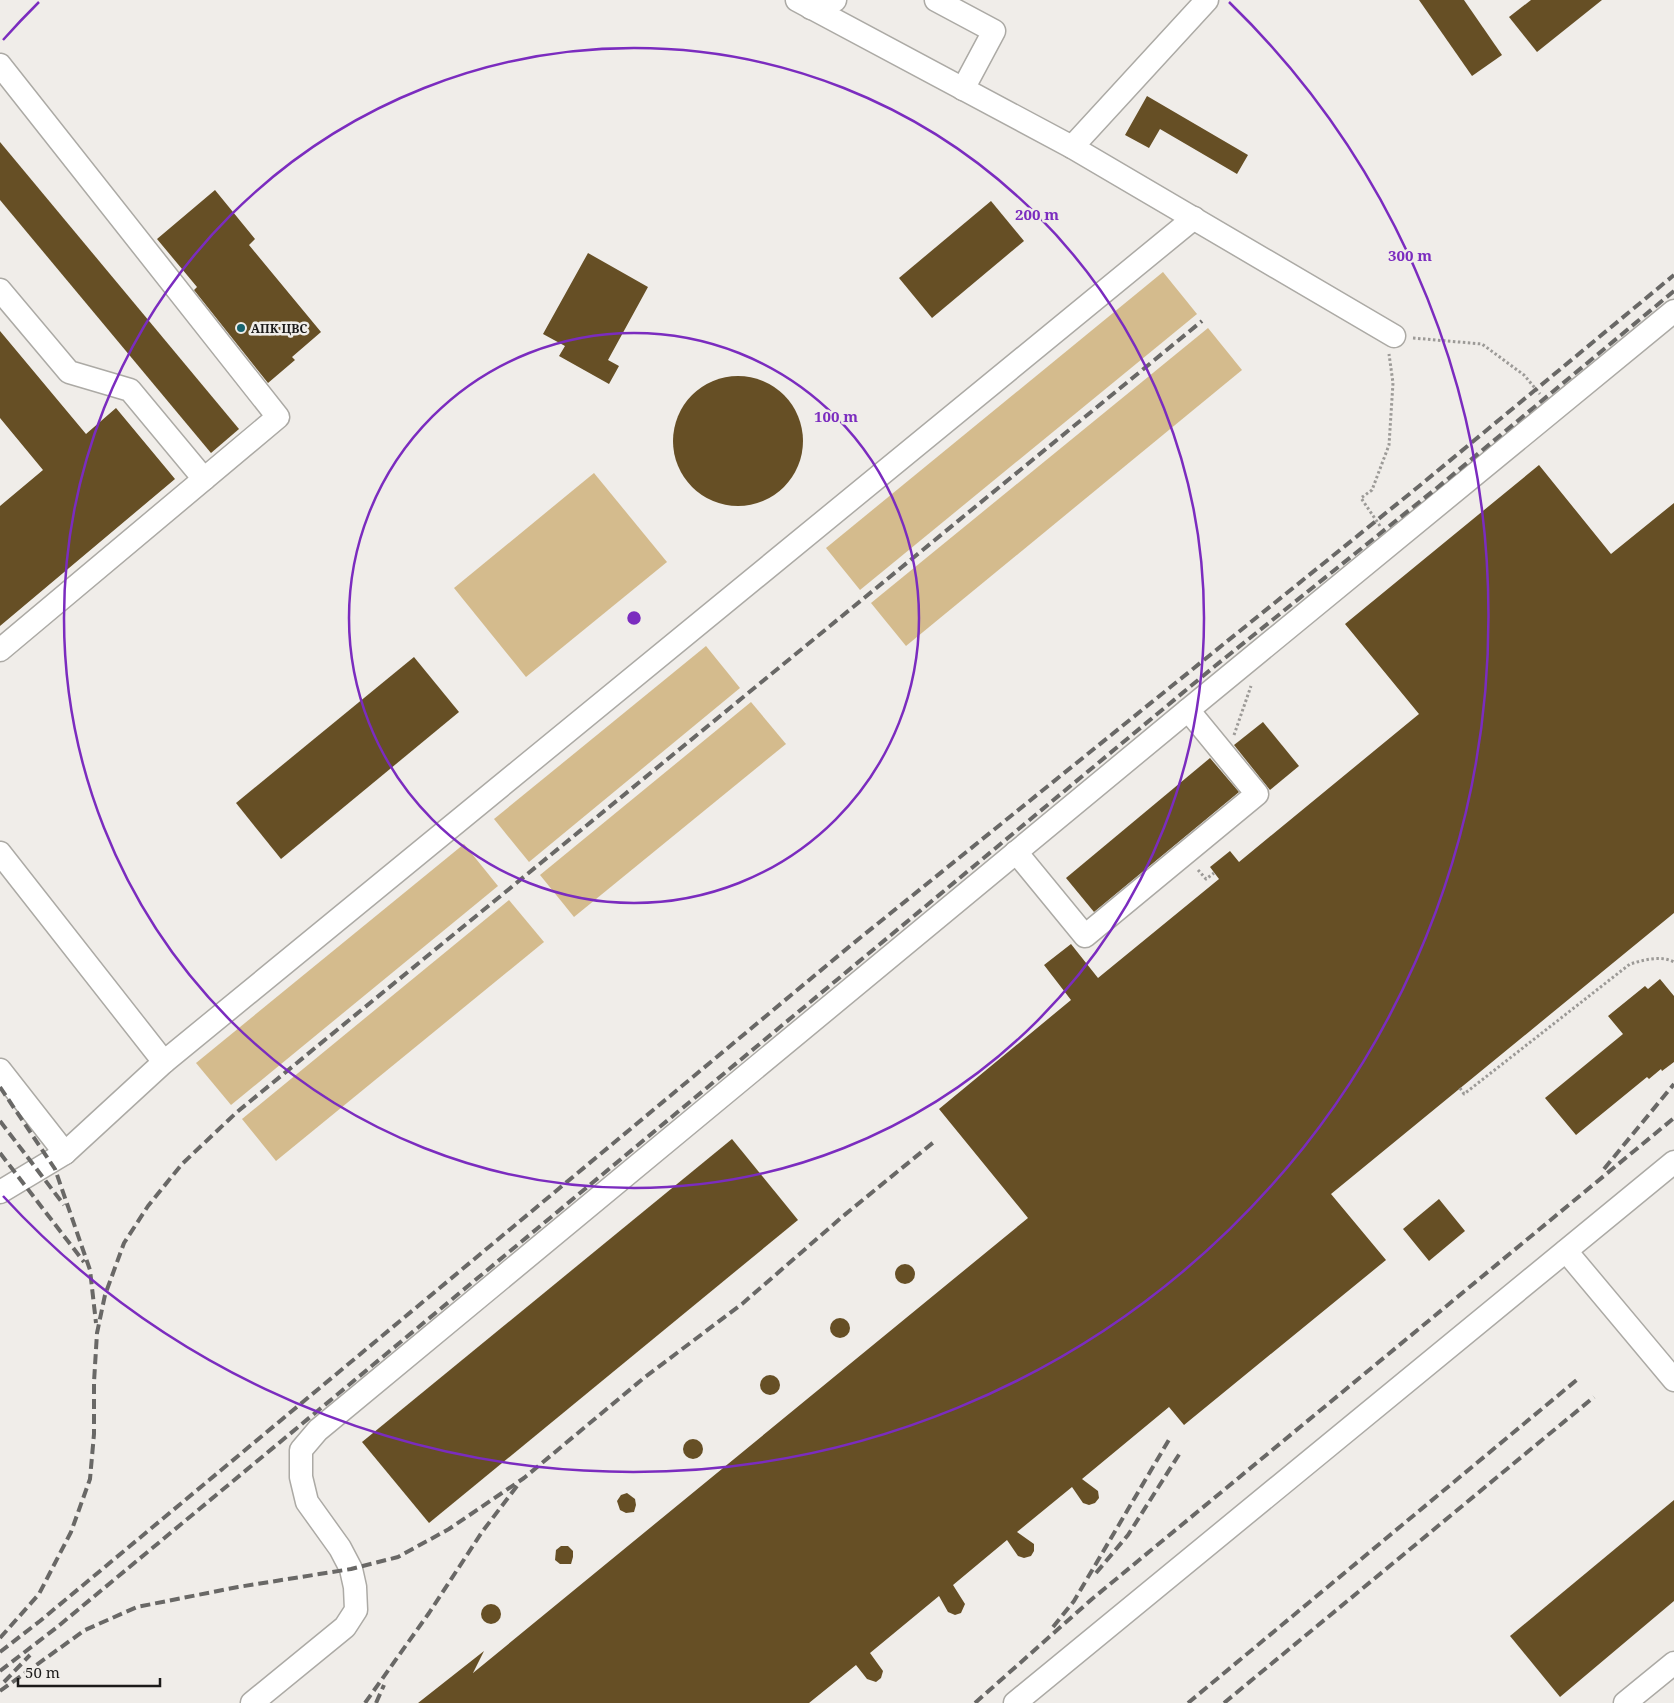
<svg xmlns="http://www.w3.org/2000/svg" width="1674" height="1703" viewBox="0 0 1674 1703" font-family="'Noto Serif',serif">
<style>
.water{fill:#d4bb8d}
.building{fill:#664f25}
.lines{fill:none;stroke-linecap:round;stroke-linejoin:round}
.minor-casing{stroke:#acaaa5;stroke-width:25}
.path{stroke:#9c9a97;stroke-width:3;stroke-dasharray:2.5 2.5;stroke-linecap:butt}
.minor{stroke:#fff;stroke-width:22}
.rail{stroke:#696866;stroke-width:4;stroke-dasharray:10 5;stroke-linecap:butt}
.ring{fill:none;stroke:#7b2cbf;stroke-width:2.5}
.poi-dot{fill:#18646f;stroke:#f0ede9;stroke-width:2}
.labels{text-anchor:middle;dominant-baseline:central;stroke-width:5;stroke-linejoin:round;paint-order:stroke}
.poi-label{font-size:12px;font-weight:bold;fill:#1c1b1a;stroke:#f0ede9;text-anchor:start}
.centre{fill:#7b2cbf;stroke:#f0ede9;stroke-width:2.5}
.ring-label{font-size:15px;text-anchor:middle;font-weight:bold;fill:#7b2cbf;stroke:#f0ede9;stroke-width:5;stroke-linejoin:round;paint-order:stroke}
</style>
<rect width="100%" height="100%" fill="#f0ede9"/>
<g class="water">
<path d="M1163,272L1197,314L860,590L826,548Z"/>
<path d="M1208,328L1242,370L906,646L871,603Z"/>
<path d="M594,473L667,562L526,677L454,588Z"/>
<path d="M706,646L740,688L529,862L494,819Z"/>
<path d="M751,702L786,744L574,917L540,875Z"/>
<path d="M464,844L498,886L231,1105L196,1063Z"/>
<path d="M509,900L544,942L276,1161L242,1119Z"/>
</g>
<g class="building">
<path d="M1419,0H1464L1502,55L1472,76Z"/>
<path d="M1531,0H1602L1537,52L1509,17Z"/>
<path d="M1147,96L1248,155L1237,174L1160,129L1149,148L1125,135Z"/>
<path d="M0,142L239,429L211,453L0,200Z"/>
<path d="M215,190L255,239L249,245L321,332L292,357L295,360L268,383L194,290L197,287L157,239Z"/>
<path d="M991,201L1024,241L932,318L899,278Z"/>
<path d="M588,253L648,287L608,360L619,366L609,384L559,356L565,346L543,334Z"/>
<path d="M0,331L86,434L116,408L175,479L0,626V506L43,470L0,418Z"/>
<circle cx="738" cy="441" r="65"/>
<path d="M1539,465L1611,554L1674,503V913L1331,1194L1386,1260L1184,1425L1169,1407L1082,1479L1098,1491L1099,1498L1095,1503L1089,1505L1083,1503L1072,1487L1017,1532L1034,1544V1551L1031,1556L1024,1558L1018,1556L1007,1540L953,1585L965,1604L961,1613L955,1615L948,1612L939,1596L870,1653L883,1671L881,1678L876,1682L867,1679L856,1665L809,1703H418L484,1651L473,1673L1028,1218L939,1109L1071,1000L1044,965L1071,944L1098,978L1219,879L1210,867L1230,851L1239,862L1419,714L1345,624Z"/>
<path d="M414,657L459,712L281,859L236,803Z"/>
<path d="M1263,722L1299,766L1270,790L1234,745Z"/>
<path d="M1210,758L1239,792L1094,912L1066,878Z"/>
<path d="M1660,979L1674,996V1062L1662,1071L1661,1069L1649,1079L1647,1077L1576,1135L1545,1098L1623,1034L1608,1016L1645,986L1648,989Z"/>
<path d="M732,1139L798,1220L429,1523L362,1442Z"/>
<path d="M1439,1199L1465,1231L1429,1261L1403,1229Z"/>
<circle cx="905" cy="1274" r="10"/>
<circle cx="840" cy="1328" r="10"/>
<circle cx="770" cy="1385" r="10"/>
<circle cx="693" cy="1449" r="10"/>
<path d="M627,1493L635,1499L636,1505L634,1512L626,1513L620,1510L617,1501L621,1495Z"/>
<path d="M1674,1500V1601L1560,1697L1510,1636Z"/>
<path d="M561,1546H568L573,1551V1557L571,1564H560L555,1560L556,1550Z"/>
<circle cx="491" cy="1614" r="10"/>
</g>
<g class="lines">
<g class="minor-casing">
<g id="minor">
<path d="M797,0L1072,147L1394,336"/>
<path d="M936,0L994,31L963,89"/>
<path d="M811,8L835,0"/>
<path d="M0,65L278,417L0,650"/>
<path d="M1072,147L1207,0"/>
<path d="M0,290L69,372L130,390L204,479"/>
<path d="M1016,852L1085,936L1257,794L1188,710"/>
<path d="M0,853L164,1062"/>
<path d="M0,1070L65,1153"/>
<path d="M0,1192L65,1153L164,1062L1194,218"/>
<path d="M1566,1251L1674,1380"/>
<path d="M252,1703L345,1627L356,1610L355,1587L351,1569L340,1548L307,1502L301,1477V1450L318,1430L1188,710L1674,311"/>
<path d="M1015,1703L1674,1162"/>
<path d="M1625,1703L1674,1663"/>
</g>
</g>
<g class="path">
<path d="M1413,338L1482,344L1524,375L1540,394"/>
<path d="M1380,526L1361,498L1372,490L1389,445L1393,383L1389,354"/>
<path d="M1234,735L1251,686"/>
<path d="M1198,870L1206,879L1214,873"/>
<path d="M1460,1088L1464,1094L1630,964C1644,960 1660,955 1674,962"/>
</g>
<use href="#minor" class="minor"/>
<g class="rail">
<path d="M0,1087L55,1169L90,1270L96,1323"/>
<path d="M0,1121L64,1205"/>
<path d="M0,1153L84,1262"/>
<path d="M1604,1169L1674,1084"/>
<path d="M1096,1573L1128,1535L1180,1453"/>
<path d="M1053,1627L1074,1601L1170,1438"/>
<path d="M0,1638L39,1594L71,1532L90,1479L94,1434V1382L97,1333L105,1295L124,1243L148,1206L182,1164L237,1112L1202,321"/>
<path d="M0,1652L40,1621L850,946L1418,487L1674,275"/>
<path d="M0,1671L56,1628L1215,666L1438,487L1674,291"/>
<path d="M4,1682L30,1655"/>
<path d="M0,1691L85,1630L137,1607L238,1587L351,1569L398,1557L449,1529L524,1478L645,1377L742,1304L842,1217L935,1141"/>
<path d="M365,1703L429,1613L482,1532L517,1486"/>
<path d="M376,1703L384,1685"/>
<path d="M975,1703L1092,1599L1674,1118"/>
<path d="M1188,1703L1579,1378"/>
<path d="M1224,1703L1594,1397"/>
</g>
</g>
<g class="ring">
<circle cx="634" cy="618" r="285"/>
<circle cx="634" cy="618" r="570"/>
<path d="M3 40A856 856 0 0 1 39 2M1229 2A856 856 0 1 1 3 1196"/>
</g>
<circle class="poi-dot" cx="241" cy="328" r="5"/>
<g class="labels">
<g class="poi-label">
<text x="251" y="328">АПК ЦВС</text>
</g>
</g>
<circle cx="634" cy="618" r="8" class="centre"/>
<g class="ring-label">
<text x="1037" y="220">200 m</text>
<text x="1410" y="261">300 m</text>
<text x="836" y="422">100 m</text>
</g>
<path d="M18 1678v8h142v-8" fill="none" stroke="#1c1b1a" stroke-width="2.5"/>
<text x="25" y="1678" font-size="15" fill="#1c1b1a" stroke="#f0ede9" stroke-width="4" paint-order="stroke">50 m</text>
</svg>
